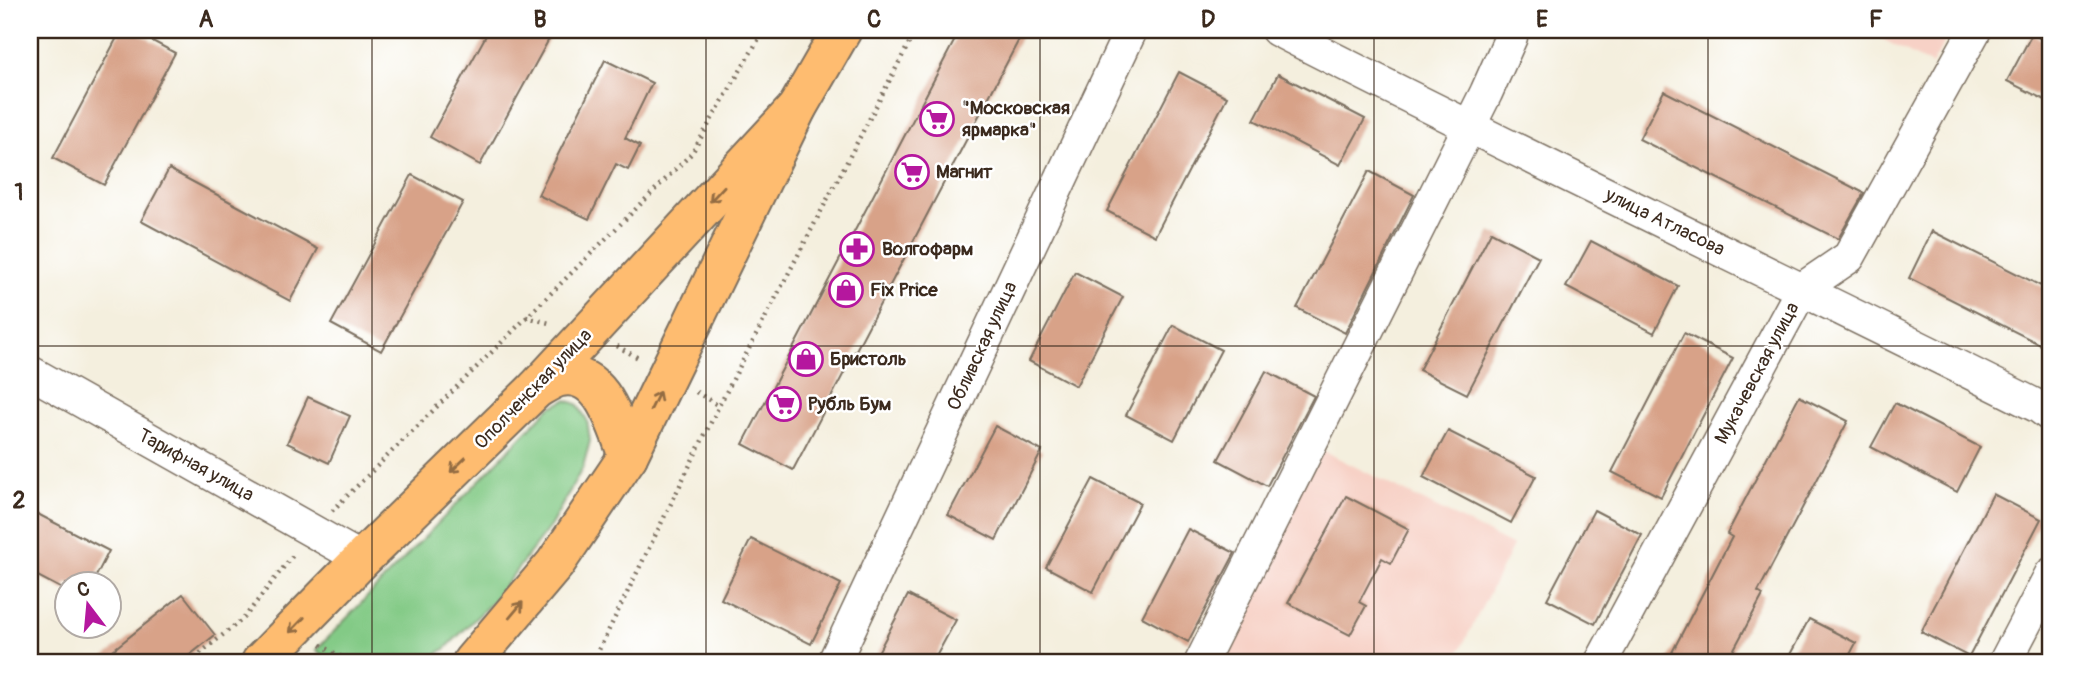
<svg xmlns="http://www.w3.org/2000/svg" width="2081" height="692" viewBox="0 0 2081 692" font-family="Pangolin,sans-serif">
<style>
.built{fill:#f7d1c6}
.green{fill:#83ca86;stroke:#5f7a52;stroke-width:2}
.building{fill:#d8a288}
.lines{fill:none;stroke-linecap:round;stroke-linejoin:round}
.minor-casing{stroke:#7c6f61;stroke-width:35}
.trunk-casing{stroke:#7c6f61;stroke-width:42}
.path{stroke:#7c6f61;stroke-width:4.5;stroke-dasharray:2 5;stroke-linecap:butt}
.minor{stroke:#fff;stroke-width:32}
.trunk{stroke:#febc70;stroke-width:38}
.oneway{stroke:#936c43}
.grid{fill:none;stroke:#3b2a1e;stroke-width:2;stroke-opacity:0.55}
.labels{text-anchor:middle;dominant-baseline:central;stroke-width:5;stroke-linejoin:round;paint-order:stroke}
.poi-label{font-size:19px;font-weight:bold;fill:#3b2a1e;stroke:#fff;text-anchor:start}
.street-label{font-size:19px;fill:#3b2a1e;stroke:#fff}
.neatline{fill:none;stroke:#3b2a1e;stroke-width:2.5}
.grid-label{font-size:23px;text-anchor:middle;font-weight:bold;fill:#3b2a1e}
</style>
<rect width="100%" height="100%" fill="#fff"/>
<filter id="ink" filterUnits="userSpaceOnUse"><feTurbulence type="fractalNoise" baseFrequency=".0143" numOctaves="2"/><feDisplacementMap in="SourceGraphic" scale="14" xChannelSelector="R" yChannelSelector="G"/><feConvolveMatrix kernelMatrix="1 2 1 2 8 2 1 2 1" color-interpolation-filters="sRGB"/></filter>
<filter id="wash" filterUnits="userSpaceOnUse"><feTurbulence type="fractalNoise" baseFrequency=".00686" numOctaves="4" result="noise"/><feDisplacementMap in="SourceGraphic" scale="28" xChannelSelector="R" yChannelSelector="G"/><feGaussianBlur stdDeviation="1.57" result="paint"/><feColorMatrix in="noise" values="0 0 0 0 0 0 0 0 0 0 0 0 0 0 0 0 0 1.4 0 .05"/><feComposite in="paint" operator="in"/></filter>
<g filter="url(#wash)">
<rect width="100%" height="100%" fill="#f4efde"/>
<g class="built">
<path d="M1865,30H1951L1932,65Z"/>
<path d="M1320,449L1513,546L1454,662H1211Z"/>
</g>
<path class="green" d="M566,400L577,404L587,420L590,441L583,467L551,525L493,601L446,648L426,662H333L316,650L549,408Z"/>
<g id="blocks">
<g class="building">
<path d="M121,30H132L175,53L104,185L53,158Z"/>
<path d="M489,30H554L480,165L430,137Z"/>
<path d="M960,30H1024L793,470L743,444Z"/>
<path d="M2032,34L2051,44V103L2007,81Z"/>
<path d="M605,60L652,83L625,138L640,146L628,170L616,164L589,219L538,195Z"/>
<path d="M1179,72L1227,97L1155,236L1107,211Z"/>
<path d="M1278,74L1365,119L1340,165L1254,120Z"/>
<path d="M1664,91L1864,193L1838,239L1639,139Z"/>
<path d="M169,169L318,249L290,301L141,221Z"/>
<path d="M1369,171L1414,195L1345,333L1297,308Z"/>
<path d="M412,175L463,202L381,351L331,324Z"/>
<path d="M1932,231L2051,291V350L1909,278Z"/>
<path d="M1491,232L1539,257L1467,394L1419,370Z"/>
<path d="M1591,241L1678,286L1654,333L1566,287Z"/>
<path d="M1075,272L1123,297L1076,386L1029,361Z"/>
<path d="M1173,325L1221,350L1174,440L1126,415Z"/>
<path d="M1684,333L1733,358L1661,497L1612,472Z"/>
<path d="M1266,371L1314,396L1267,486L1218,460Z"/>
<path d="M1799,396L1848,421L1758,592L1763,595L1727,662H1667L1732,537L1727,534Z"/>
<path d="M308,397L350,416L329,463L287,443Z"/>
<path d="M1895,403L1980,447L1957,492L1871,447Z"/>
<path d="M995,426L1042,451L996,540L948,515Z"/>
<path d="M1448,431L1536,476L1511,523L1423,477Z"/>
<path d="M1093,479L1140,503L1093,592L1046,567Z"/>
<path d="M1993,494L2041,519L1969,657L1921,632Z"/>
<path d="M1346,496L1409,529L1391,563L1382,558L1359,602L1366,606L1350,635L1288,603Z"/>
<path d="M30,510L109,551L92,584H66V591L30,572Z"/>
<path d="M1594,510L1642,535L1595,624L1547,599Z"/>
<path d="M1188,529L1235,553L1188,642L1142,617Z"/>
<path d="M751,539L841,584L811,644L721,599Z"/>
<path d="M183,594L215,635L181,662H98Z"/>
<path d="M908,595L956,620L933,662H873Z"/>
<path d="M1809,619L1856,643L1846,662H1786Z"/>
</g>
</g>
</g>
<g filter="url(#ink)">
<use href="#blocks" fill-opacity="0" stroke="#7c6f61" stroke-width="2"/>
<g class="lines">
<g class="minor-casing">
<g id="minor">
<path d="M1277,30C1529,159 1786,280 2039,407L2051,416"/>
<path d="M30,372L362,559"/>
<path d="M834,662L1131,30"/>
<path d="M1201,662L1486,93L1511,37"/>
<path d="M1601,662L1802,289L1849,257L1975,30"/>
<path d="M2005,662L2051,574"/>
</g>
</g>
<g class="trunk-casing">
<g id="trunk">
<path d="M536,389C543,385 552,379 560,377C603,369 616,426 628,456"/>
<path d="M261,662L362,559L536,389L797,108"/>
<path d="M472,662L555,564L628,456L797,108L842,30"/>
</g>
</g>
<g class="path">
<path d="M526,317L553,324"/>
<path d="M617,346L640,359"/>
<path d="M696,392L719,406"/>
<path d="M332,511L692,153L764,30"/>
<path d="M321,645L350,662"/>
<path d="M189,662L244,618L294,554"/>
<path d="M593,662L719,406L916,30"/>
</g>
<use href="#minor" class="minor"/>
<use href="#trunk" class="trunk"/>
</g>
<defs><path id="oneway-shaft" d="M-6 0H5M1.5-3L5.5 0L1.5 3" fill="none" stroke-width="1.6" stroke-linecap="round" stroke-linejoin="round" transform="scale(1.75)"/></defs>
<g class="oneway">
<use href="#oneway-shaft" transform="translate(717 194) rotate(133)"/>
<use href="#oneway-shaft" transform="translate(655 401) rotate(-64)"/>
<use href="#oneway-shaft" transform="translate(458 465) rotate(136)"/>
<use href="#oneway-shaft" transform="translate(516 610) rotate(-50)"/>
<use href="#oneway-shaft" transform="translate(297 625) rotate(134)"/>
</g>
</g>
<path class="grid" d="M372,30V662M706,30V662M1040,30V662M1374,30V662M1708,30V662M30,346H2051"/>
<defs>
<g id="supermarket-ring" transform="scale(1.75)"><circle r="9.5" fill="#fff" stroke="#b5179e" stroke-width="1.5"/><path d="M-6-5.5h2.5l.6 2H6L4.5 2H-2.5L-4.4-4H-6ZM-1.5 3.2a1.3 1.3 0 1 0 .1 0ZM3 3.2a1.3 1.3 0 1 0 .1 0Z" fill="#b5179e"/></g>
<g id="pharmacy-ring" transform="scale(1.75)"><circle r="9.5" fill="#fff" stroke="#b5179e" stroke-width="1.5"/><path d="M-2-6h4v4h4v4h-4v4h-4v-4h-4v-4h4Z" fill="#b5179e"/></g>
<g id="shop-ring" transform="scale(1.75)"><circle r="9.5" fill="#fff" stroke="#b5179e" stroke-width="1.5"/><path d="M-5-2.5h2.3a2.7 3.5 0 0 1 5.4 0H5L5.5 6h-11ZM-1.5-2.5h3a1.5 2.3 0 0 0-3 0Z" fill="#b5179e"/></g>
</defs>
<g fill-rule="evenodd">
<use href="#supermarket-ring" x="937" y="119"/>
<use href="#supermarket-ring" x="912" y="172"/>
<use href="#pharmacy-ring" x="857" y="249"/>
<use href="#shop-ring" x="846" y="290"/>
<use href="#shop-ring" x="806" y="359"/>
<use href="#supermarket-ring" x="784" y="404"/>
</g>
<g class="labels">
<g class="poi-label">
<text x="962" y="108">"Московская<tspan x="962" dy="22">ярмарка"</tspan></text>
<text x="936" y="172">Магнит</text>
<text x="882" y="249">Волгофарм</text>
<text x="870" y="290">Fix Price</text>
<text x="830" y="359">Бристоль</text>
<text x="808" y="404">Рубль Бум</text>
</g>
<g class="street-label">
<text transform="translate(1665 222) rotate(26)">улица Атласова</text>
<text transform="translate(982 346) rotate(-65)">Обливская улица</text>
<text transform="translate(1757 373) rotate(-62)">Мукачевская улица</text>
<text transform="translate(533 389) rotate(-46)">Ополченская улица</text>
<text transform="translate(196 465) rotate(29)">Тарифная улица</text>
</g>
</g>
<rect width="2081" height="692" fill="none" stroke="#fff" stroke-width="77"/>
<g transform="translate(88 605) rotate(344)"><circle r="33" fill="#ffffff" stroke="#b1aaa5" stroke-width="2"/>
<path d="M0-5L12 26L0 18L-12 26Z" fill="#b5179e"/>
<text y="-10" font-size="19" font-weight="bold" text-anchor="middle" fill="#3b2a1e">С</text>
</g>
<rect x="38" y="38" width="2004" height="616" class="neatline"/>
<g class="grid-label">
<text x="206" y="27">A</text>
<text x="540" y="27">B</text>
<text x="874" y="27">C</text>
<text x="1208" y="27">D</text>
<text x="1542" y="27">E</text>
<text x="1876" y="27">F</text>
<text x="19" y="200">1</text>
<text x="19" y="508">2</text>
</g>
</svg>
